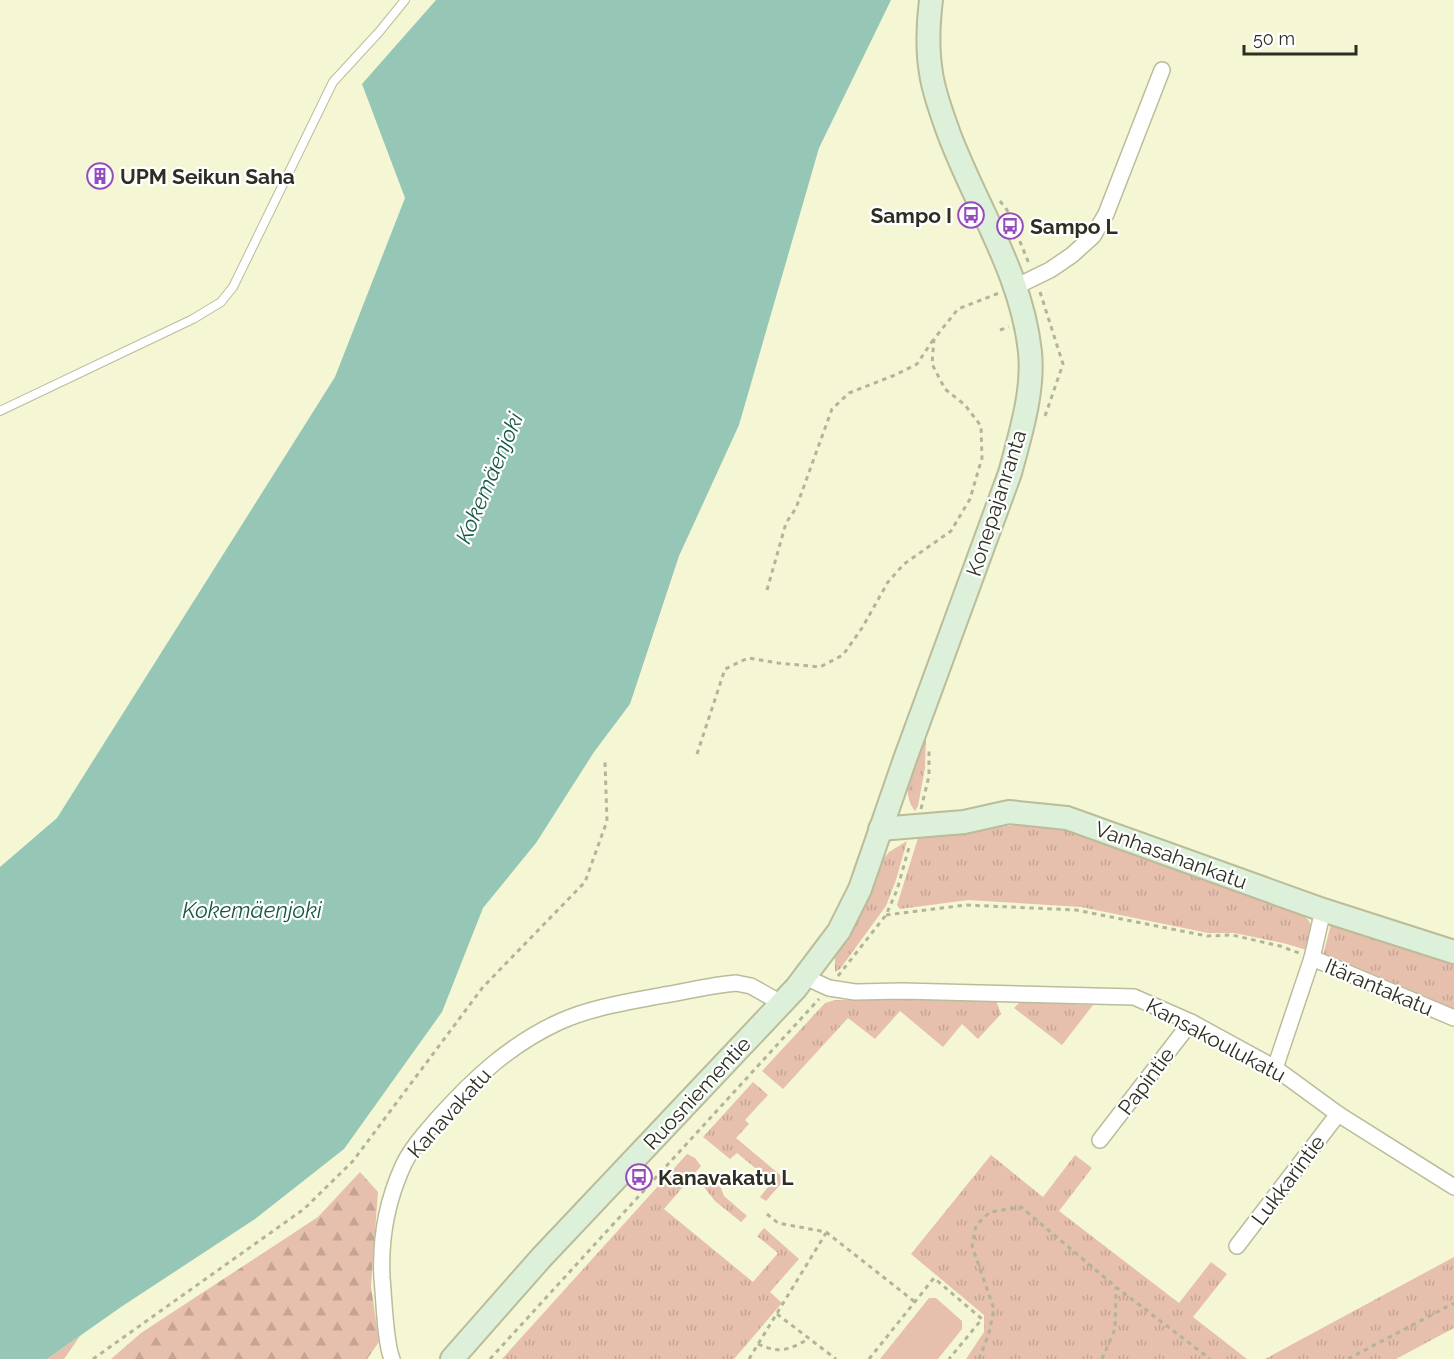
<svg xmlns="http://www.w3.org/2000/svg" width="1454" height="1359" viewBox="0 0 1454 1359" font-family="Raleway,sans-serif">
<style>
.grass{fill:url(#grass-tufts)}
.forest{fill:url(#forest-firs)}
.pitch{fill:#e6bfad}
.water{fill:#95c6b6}
.lines{fill:none;stroke-linecap:round;stroke-linejoin:round}
.lane-casing{stroke:#babc9a;stroke-width:10}
.street-casing{stroke:#babc9a;stroke-width:18}
.secondary-casing{stroke:#babc9a;stroke-width:26}
.path{stroke:#b3b499;stroke-width:3;stroke-dasharray:4.5 4.5;stroke-linecap:butt}
.lane{stroke:#fff;stroke-width:8}
.street{stroke:#fff;stroke-width:15}
.secondary{stroke:#ddf0da;stroke-width:22}
.labels{text-anchor:middle;dominant-baseline:central;stroke-width:4.5;stroke-linejoin:round;paint-order:stroke}
.poi-label{font-size:21px;font-weight:bold;fill:#2e2f22;stroke:#fff;text-anchor:start}
.street-label{font-size:21px;fill:#2e2f22;stroke:#fff}
.water-label{font-size:22px;font-style:italic;fill:#165747;stroke:#fff}
</style>
<defs>
<pattern id="grass-tufts" width="24" height="20" patternUnits="userSpaceOnUse" patternTransform="scale(1.5)"><rect width="24" height="20" fill="#e6bfad"/><path d="M3 7l-1-3M5 7V3M7 7l1-3M15 17l-1-3M17 17v-4M19 17l1-3" fill="none" stroke="#c6a495"/></pattern>
<pattern id="forest-firs" width="22" height="20" patternUnits="userSpaceOnUse" patternTransform="scale(1.5)"><rect width="22" height="20" fill="#e6bfad"/><path d="M5 1l3.5 6h-7zM16 11l3.5 6h-7z" fill="#c6a495"/></pattern>
</defs>
<rect width="100%" height="100%" fill="#f5f7d4"/>
<g class="grass">
<path d="M926,735L925,768L918,806L915,811C898,791 915,758 923,736Z"/>
<path d="M1030,823L1074,831L1290,909C1317,922 1312,922 1307,950L1283,943L1234,933H1208L1081,907L968,900L900,909L897,905L918,838Z"/>
<path d="M907,841L896,880L886,906L840,969L835,972V955L861,915L881,862L889,852Z"/>
<path d="M1331,924L1454,965V1012L1322,959Z"/>
<path d="M835,1000H996L1001,1014L978,1039L962,1024L943,1047L900,1011L875,1039L848,1018L783,1089L762,1071L825,1003Z"/>
<path d="M1020,1002L1093,1005L1062,1045L1014,1008Z"/>
<path d="M753,1082L768,1095L745,1120L749,1124L736,1138L785,1179L766,1201L760,1197L772,1182L737,1153L730,1159L703,1137Z"/>
<path d="M687,1154L695,1158L701,1166L664,1209L753,1282L778,1253L757,1236L764,1228L799,1259L770,1292L782,1303L734,1359H502Z"/>
<path d="M991,1155L1043,1197L1075,1155L1092,1168L1059,1211L1179,1303L1211,1262L1227,1274L1193,1317L1247,1359H966L984,1332V1315L911,1254Z"/>
<path d="M709,1178L721,1188L724,1196L747,1216L741,1222L715,1201L704,1187Z"/>
<path d="M1454,1257V1328L1396,1359H1265Z"/>
</g>
<g class="forest">
<path d="M360,1172L378,1192L371,1286L379,1342L367,1359H111L141,1333L318,1217Z"/>
<path d="M80,1336L64,1359H47Z"/>
</g>
<path class="pitch" d="M929,1298H936L962,1321V1329L938,1359H880Z"/>
<path class="water" d="M436,0H891L819,148L739,425L679,556L630,704L594,752L536,843L483,908L442,1012L344,1149L255,1219L121,1307L47,1359H0V867L57,818L335,377L405,198L362,84Z"/>
<g class="lines">
<g class="lane-casing">
<path id="lane" d="M0,411L193,319L221,302L233,287L333,82L379,32L405,0"/>
</g>
<g class="street-casing">
<g id="street">
<path d="M1015,287L1050,270L1072,255L1093,236L1106,214L1162,70"/>
<path d="M1312,958L1323,910"/>
<path d="M805,977L829,988L855,992L903,991L1134,997L1191,1022L1275,1068L1338,1114L1454,1187"/>
<path d="M1275,1068L1312,958L1454,1018"/>
<path d="M1100,1140L1191,1022"/>
<path d="M1237,1246L1338,1114"/>
<path d="M392,1359C385,1342 384,1298 382,1278C380,1239 386,1204 402,1168C410,1149 426,1132 439,1117C474,1078 511,1044 559,1022C592,1007 629,1002 664,995C688,991 712,985 736,983L751,986L781,1003"/>
</g>
</g>
<g class="secondary-casing">
<g id="secondary">
<path d="M880,829L964,822L1009,812L1067,818L1323,910L1454,952"/>
<path d="M452,1359L541,1258L796,988L839,931L860,889L905,759L1010,473C1020,435 1034,392 1030,352C1022,274 976,206 949,134C942,114 934,94 931,73C927,49 928,24 931,0"/>
</g>
</g>
<g class="path">
<path d="M1000,201L1007,210L1030,266"/>
<path d="M1040,292L1063,364L1045,416"/>
<path d="M1000,330L1009,327"/>
<path d="M767,590L786,523L796,508L832,409L849,393L895,375L917,364L933,340"/>
<path d="M697,754L725,669L748,658L778,663L820,667L843,655L862,628L888,582L904,564L951,531L970,499L982,458L981,426L965,405L945,389L932,364L934,339L958,309L999,293"/>
<path d="M921,809L929,776V751"/>
<path d="M886,915L966,905L1076,910L1207,936L1232,935L1280,946L1299,953"/>
<path d="M838,976L886,915L897,890L910,844"/>
<path d="M767,1214L778,1223L826,1232L915,1302"/>
<path d="M777,1314L836,1359"/>
<path d="M758,1344C780,1354 788,1350 809,1339"/>
<path d="M93,1359L304,1209L353,1161L483,987L585,882L607,821L605,762"/>
<path d="M490,1359L819,999"/>
<path d="M749,1359L826,1233"/>
<path d="M869,1359L934,1278L982,1319L949,1359"/>
<path d="M979,1359L989,1333L994,1309L972,1246L976,1225L990,1212L1021,1207L1116,1287L1210,1359"/>
<path d="M1102,1359L1115,1329L1116,1287"/>
<path d="M1348,1359L1454,1303"/>
</g>
<use href="#lane" class="lane"/>
<use href="#street" class="street"/>
<use href="#secondary" class="secondary"/>
</g>
<defs>
<g id="building-ring" transform="scale(1.35)"><circle r="9.5" fill="#fff" stroke="#954cbf" stroke-width="1.5"/><path d="M-4-6H4V6H1V3H-1V6H-4ZM-2.5-4.3h1.7v1.8h-1.7ZM.8-4.3h1.7v1.8H.8ZM-2.5-1h1.7V.8h-1.7ZM.8-1h1.7V.8H.8Z" fill="#954cbf"/></g>
<g id="bus-ring" transform="scale(1.35)"><circle r="9.5" fill="#fff" stroke="#954cbf" stroke-width="1.5"/><path d="M-5-6H5V4H4V6H2V4H-2V6H-4V4H-5ZM-3.5-4V0h7V-4ZM-3.5 1.2v1.5H-2V1.2ZM2 1.2v1.5H3.5V1.2Z" fill="#954cbf"/></g>
</defs>
<g fill-rule="evenodd">
<use href="#building-ring" x="100" y="176"/>
<use href="#bus-ring" x="971" y="215"/>
<use href="#bus-ring" x="1010" y="226"/>
<use href="#bus-ring" x="639" y="1177"/>
</g>
<g class="labels">
<g class="poi-label">
<text x="120" y="176">UPM Seikun Saha</text>
<text x="952" y="215" text-anchor="end">Sampo I</text>
<text x="1030" y="226">Sampo L</text>
<text x="658" y="1177">Kanavakatu L</text>
</g>
<g class="street-label">
<text transform="translate(996 503) rotate(-72)">Konepajanranta</text>
<text transform="translate(1171 855) rotate(20)">Vanhasahankatu</text>
<text transform="translate(1379 987) rotate(23)">Itärantakatu</text>
<text transform="translate(1216 1040) rotate(28)">Kansakoulukatu</text>
<text transform="translate(1146 1081) rotate(-53)">Papintie</text>
<text transform="translate(697 1093) rotate(-47)">Ruosniementie</text>
<text transform="translate(449 1113) rotate(-48)">Kanavakatu</text>
<text transform="translate(1288 1180) rotate(-53)">Lukkarintie</text>
</g>
<g class="water-label">
<text transform="translate(489 478) rotate(-67)">Kokemäenjoki</text>
<text x="252" y="910">Kokemäenjoki</text>
</g>
</g>
<path d="M1244 45v9h112v-9" fill="none" stroke="#2e2f22" stroke-width="3"/>
<text x="1253" y="45" font-size="18" fill="#2e2f22" stroke="#ffffff" stroke-width="4.5" paint-order="stroke">50 m</text>
</svg>
